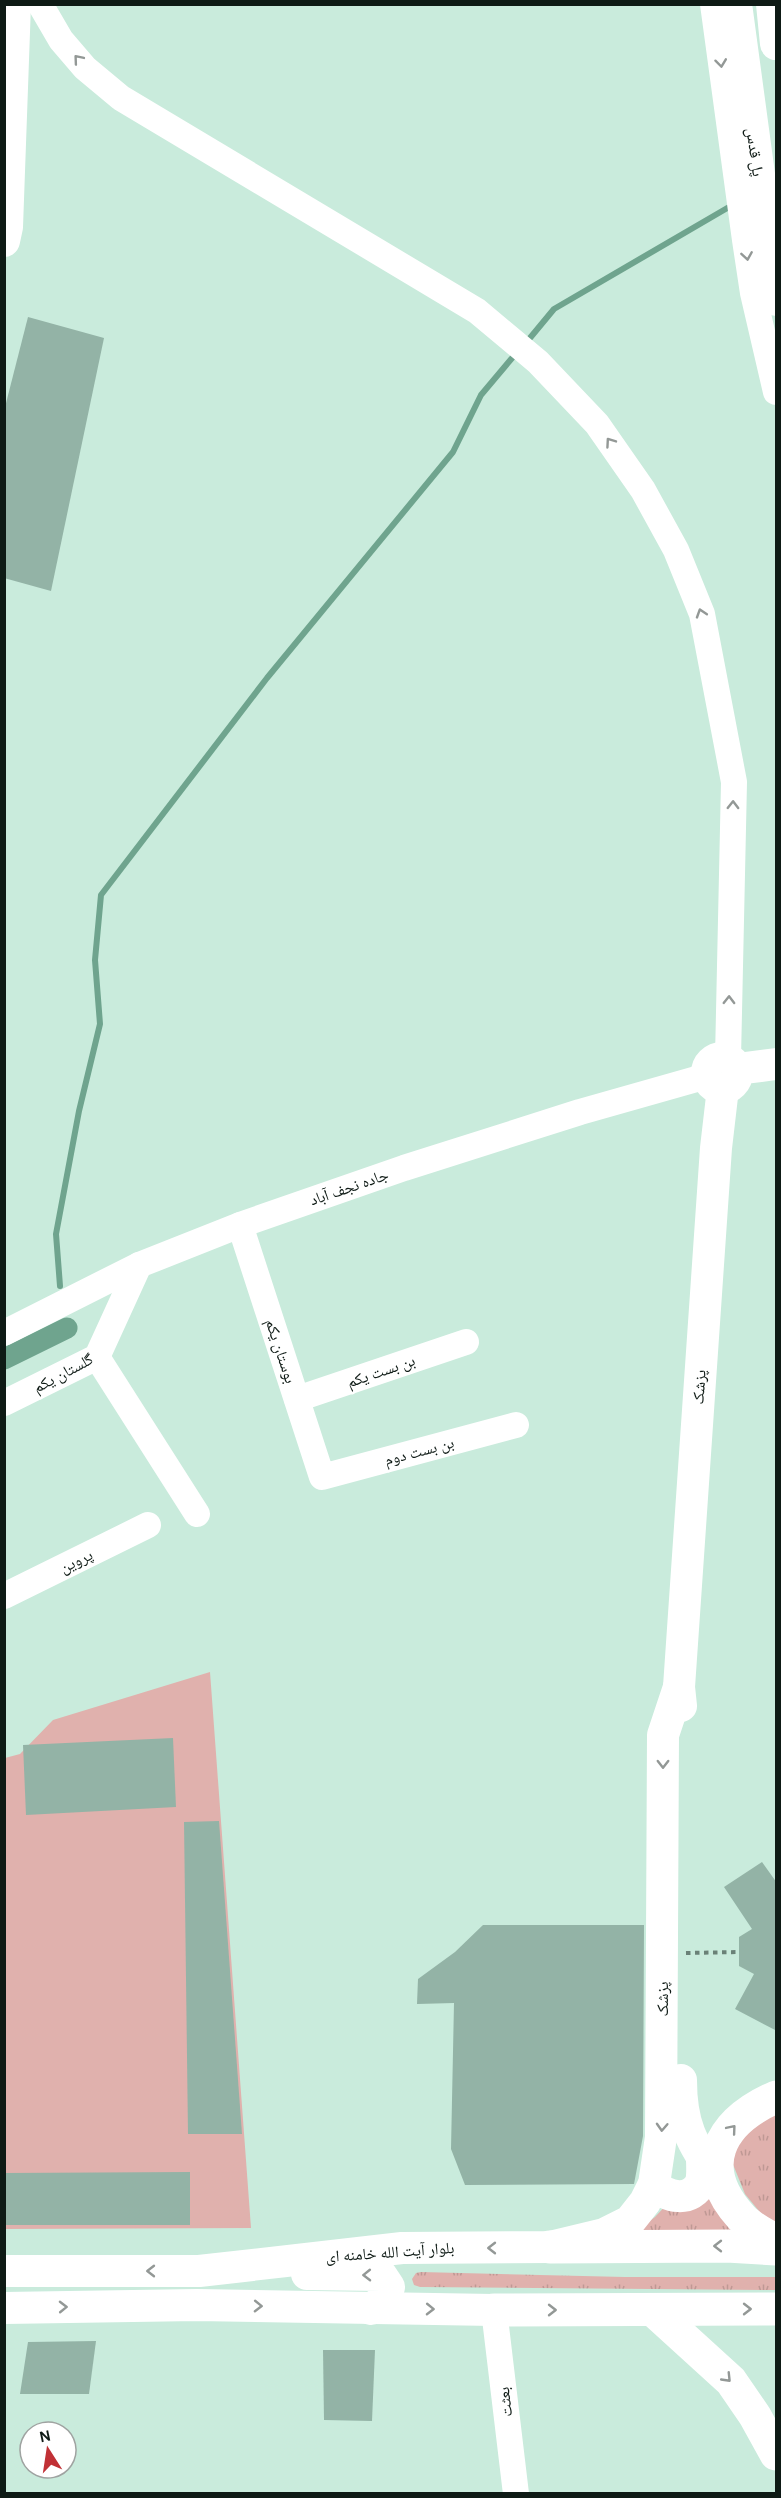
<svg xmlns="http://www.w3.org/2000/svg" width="781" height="2498" viewBox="0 0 781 2498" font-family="Karla,'Noto Naskh Arabic',sans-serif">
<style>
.grass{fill:url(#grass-tufts)}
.pitch{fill:#e0b1ad}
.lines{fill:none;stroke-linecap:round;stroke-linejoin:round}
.stream{stroke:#6fa48e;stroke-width:6}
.canal{stroke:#6fa48e;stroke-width:21}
.building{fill:#93b3a6}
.path{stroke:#6a8177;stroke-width:4;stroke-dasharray:4.5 4.5;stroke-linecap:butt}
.minor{stroke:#fff;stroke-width:26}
.major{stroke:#fff;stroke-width:32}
.highway{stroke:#fff;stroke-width:33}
.oneway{stroke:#939896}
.labels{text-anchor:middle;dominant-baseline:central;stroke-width:5;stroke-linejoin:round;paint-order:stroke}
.street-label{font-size:16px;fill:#0e1a15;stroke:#fff}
</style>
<defs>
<pattern id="grass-tufts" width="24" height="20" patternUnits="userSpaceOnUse" patternTransform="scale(1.5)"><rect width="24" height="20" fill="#e0b1ad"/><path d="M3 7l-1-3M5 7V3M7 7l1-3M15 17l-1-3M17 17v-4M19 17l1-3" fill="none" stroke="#bf9894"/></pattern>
</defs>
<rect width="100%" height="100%" fill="#c9ebdc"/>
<g class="grass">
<path d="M776,2097V2232L745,2194L723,2140Z"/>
<path d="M706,2194L717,2209L752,2238L636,2231L655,2217L669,2202Z"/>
<path d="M421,2272L625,2277H776V2290L420,2287L414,2285L412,2279L416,2273Z"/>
</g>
<path class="pitch" d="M210,1672L251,2228L5,2229V1758L20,1754L53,1720Z"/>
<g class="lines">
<g class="stream">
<path d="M525,344L554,309L729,207"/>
<path d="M60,1286L56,1234L79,1111L100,1024L95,960L101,895L267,678L453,452L481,395L518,351"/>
<path d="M66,1322L67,1328"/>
</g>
<path class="canal" d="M4,1359L67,1328"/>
</g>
<g class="building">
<path d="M28,317L104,338L51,591L4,578V411Z"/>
<path d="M173,1738L176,1807L26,1815L23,1745Z"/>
<path d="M219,1821L242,2134H188L184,1822Z"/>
<path d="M762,1862L777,1883V2031L735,2009L754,1974L739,1966V1937L752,1929L724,1887Z"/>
<path d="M483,1925H644L643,2136L634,2184L465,2185L451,2149L454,2003L417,2004L418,1979L455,1952Z"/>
<path d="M190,2172V2225H4V2173Z"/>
<path d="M96,2341L89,2394H20L28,2342Z"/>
<path d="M323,2350H375L372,2421L324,2420Z"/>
</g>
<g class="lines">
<path class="path" d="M686,1953L739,1952"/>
<g class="minor">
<path d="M40,4L61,40L85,68L121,98L477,311L538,362L597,424L643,490L676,550L702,614L734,782L728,1058"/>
<path d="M713,4L745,240L753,293L776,392"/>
<path d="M240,1225L322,1477L516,1425"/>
<path d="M4,1333L139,1265L240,1225L404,1168L580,1112L707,1076"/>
<path d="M97,1357L197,1514"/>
<path d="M297,1399L466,1342"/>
<path d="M4,1403L97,1357L139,1265"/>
<path d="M4,1596L148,1525"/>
<path d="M494,2310L516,2494"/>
</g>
<g class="major">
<path d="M736,4L776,300"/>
<path d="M772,4L776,44"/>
<path d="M4,241L7,227L15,4"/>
<circle cx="722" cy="1073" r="15"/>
<path d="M737,1069L776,1064"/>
<path d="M681,1706L679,1687L716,1148L723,1088"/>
<path d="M681,2080C681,2124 691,2143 717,2179"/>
<path d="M654,2184C666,2198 692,2203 701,2182C703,2175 702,2165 702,2158"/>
<path d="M4,2271H199L402,2248L550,2247L604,2234L630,2221L645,2202L654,2184L661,2137L663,1735L679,1687"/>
<path d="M307,2274L381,2275L389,2287L386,2298L371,2309"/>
<path d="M4,2308L197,2305L494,2310"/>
</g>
<g class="highway">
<path d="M776,2097C719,2122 695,2167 742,2218C751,2228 765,2234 776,2241"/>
<path d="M550,2247L727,2246L776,2249"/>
<path d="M494,2310L776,2309"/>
<path d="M653,2310L731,2381L755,2416L776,2454"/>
</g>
</g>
<defs><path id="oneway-chevron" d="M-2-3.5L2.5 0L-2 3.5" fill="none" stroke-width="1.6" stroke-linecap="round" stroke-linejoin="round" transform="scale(1.5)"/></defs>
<g class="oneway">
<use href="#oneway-chevron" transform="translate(78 59) rotate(-130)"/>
<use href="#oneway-chevron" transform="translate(721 63) rotate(83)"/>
<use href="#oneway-chevron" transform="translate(747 256) rotate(81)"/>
<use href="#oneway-chevron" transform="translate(610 442) rotate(-125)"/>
<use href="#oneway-chevron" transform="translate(701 613) rotate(-108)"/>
<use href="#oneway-chevron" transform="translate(733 805) rotate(-89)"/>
<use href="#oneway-chevron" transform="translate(729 1000) rotate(-89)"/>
<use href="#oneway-chevron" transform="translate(663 1764) rotate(90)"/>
<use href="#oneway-chevron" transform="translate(662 2127) rotate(93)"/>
<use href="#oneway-chevron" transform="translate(732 2129) rotate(-50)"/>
<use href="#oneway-chevron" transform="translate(718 2246) rotate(180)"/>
<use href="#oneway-chevron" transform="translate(492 2248) rotate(180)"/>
<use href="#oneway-chevron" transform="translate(151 2271) rotate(180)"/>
<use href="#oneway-chevron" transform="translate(367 2275) rotate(179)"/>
<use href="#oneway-chevron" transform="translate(258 2306) rotate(1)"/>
<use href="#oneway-chevron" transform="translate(63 2307) rotate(-1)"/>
<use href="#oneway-chevron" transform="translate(430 2309) rotate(1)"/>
<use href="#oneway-chevron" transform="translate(747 2309)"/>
<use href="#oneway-chevron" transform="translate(552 2310)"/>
<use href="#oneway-chevron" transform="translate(727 2378) rotate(46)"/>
</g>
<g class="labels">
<g class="street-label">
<text transform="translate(755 152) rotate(82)">پل قدس</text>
<text transform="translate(349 1187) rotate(-19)">جاده نجف آباد</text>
<text transform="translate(281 1351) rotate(72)">بوستان یکم</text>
<text transform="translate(381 1371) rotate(-19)">بن بست یکم</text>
<text transform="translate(63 1373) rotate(-28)">گلستان یکم</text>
<text transform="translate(699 1387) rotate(-86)">پزشک</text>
<text transform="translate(419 1451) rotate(-15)">بن بست دوم</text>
<text transform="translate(76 1561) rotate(-26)">پروین</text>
<text transform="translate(662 1999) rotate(-90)">پزشک</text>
<text transform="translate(390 2252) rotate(-4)">بلوار آیت الله خامنه ای</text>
<text transform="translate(505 2402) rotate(-97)">بعثت</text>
</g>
</g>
<rect width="781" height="2498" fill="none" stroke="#0e1a15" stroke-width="12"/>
<g transform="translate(48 2450) rotate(348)"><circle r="28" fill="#ffffff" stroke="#9fa3a1" stroke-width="1.5"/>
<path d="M0-4.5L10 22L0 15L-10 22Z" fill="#c13136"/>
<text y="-9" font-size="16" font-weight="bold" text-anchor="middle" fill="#0e1a15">N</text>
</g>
</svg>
